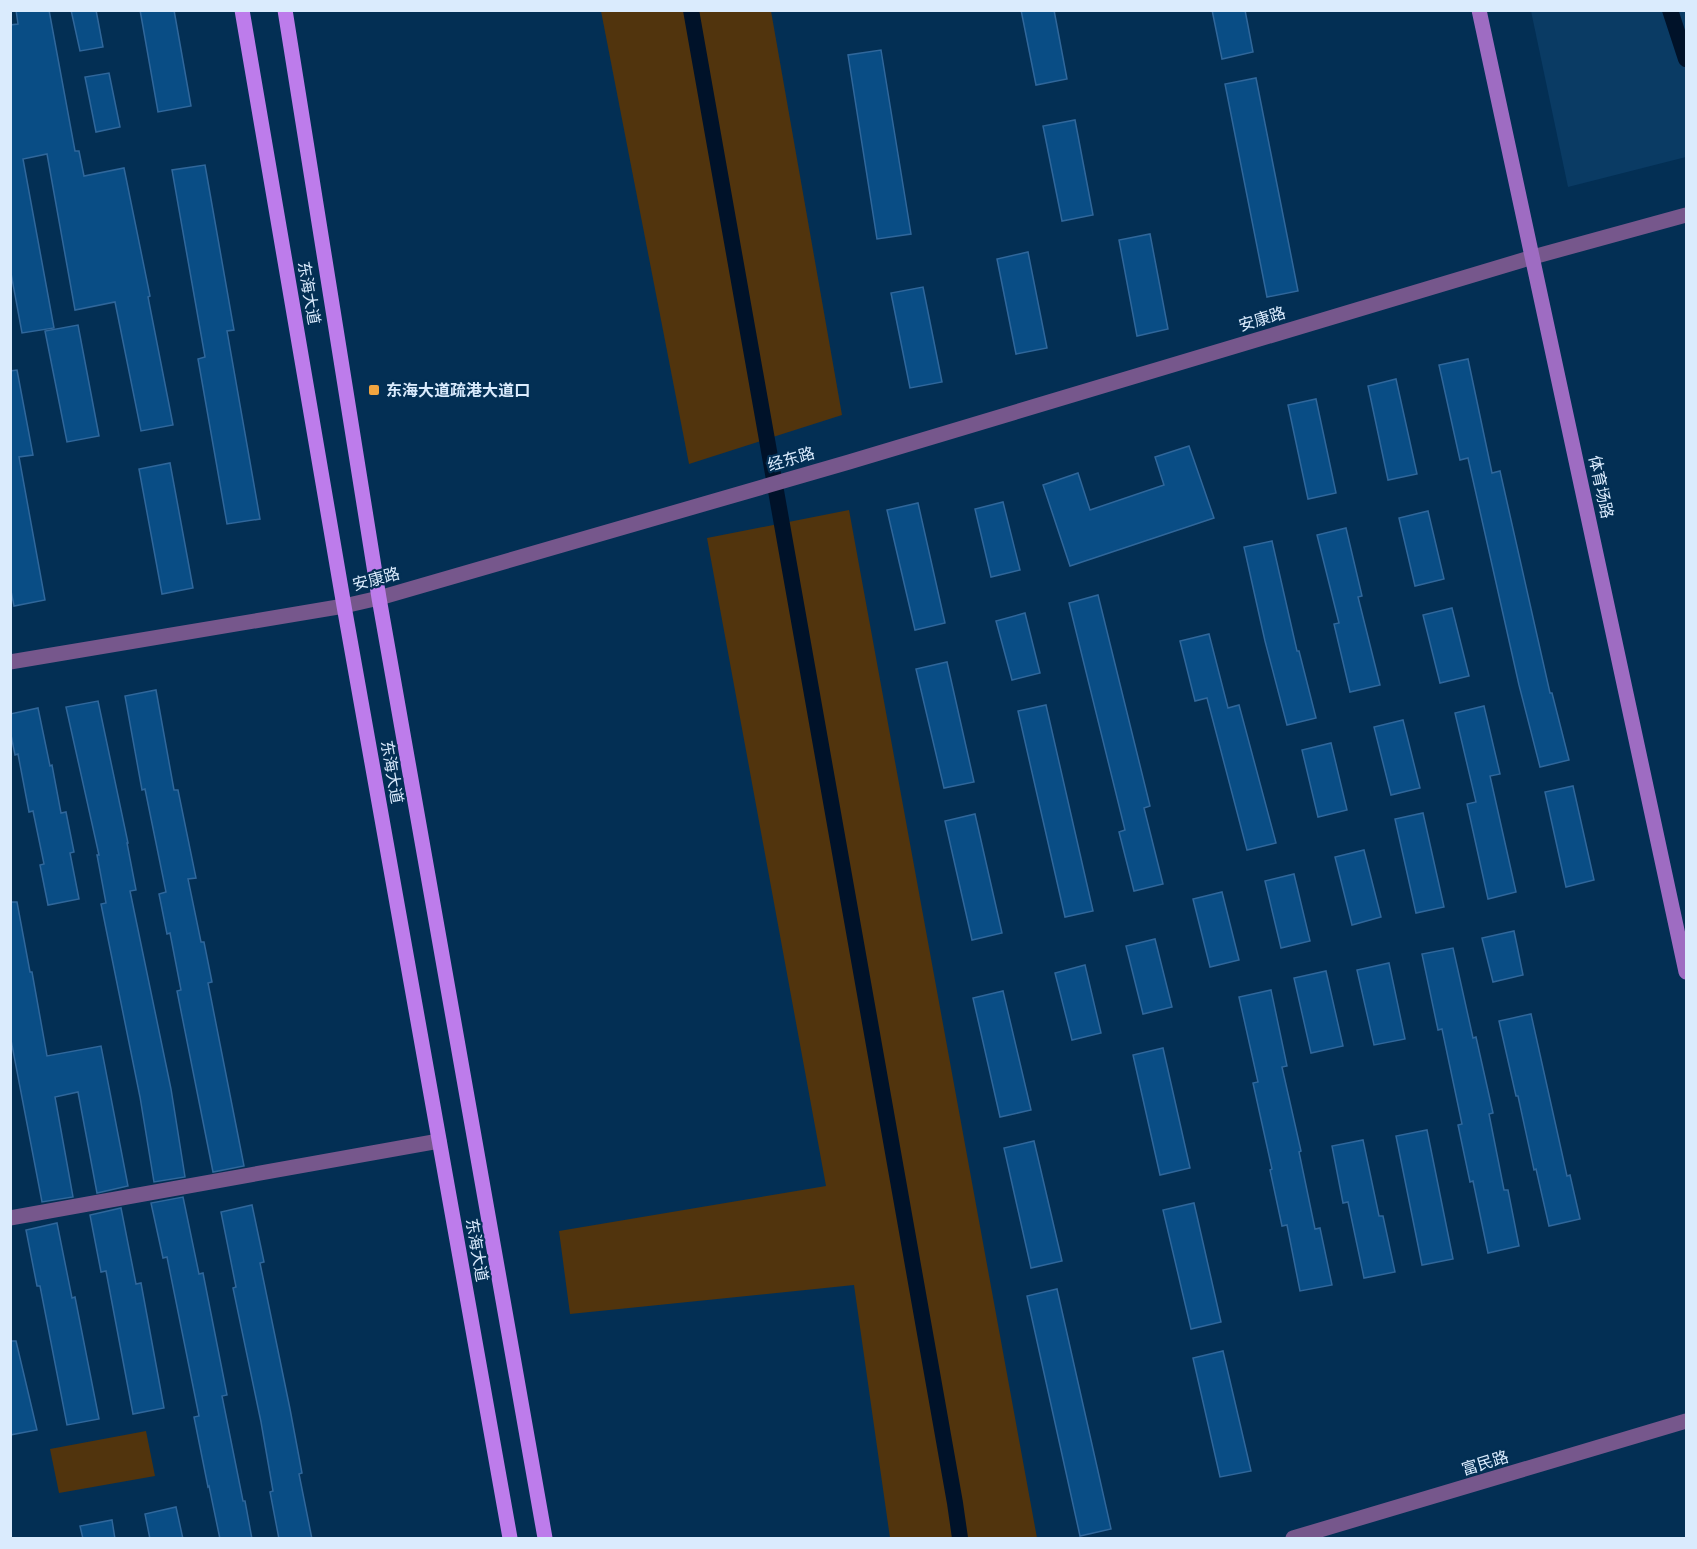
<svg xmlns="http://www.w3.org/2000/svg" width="1697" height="1549" viewBox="0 0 1697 1549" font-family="Figtree,'Noto Sans SC',sans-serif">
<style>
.built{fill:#0a3b64}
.green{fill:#51340d}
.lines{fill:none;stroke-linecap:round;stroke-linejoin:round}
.canal{stroke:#001229;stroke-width:16}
.building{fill:#094d85;stroke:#30679b;stroke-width:1.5}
.minor{stroke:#76578c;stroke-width:15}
.tertiary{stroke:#76578c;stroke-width:15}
.secondary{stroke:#9e6cc2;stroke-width:15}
.primary{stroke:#bd7ceb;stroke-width:15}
.poi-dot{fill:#f1a540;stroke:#032f54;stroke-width:2}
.labels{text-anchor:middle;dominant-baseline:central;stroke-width:4.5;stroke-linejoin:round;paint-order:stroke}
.street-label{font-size:16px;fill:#daebfd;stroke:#032f54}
.poi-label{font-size:16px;font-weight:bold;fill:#daebfd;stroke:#032f54;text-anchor:start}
</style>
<rect width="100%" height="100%" fill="#032f54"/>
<path class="built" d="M1531,11H1686V157L1568,187Z"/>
<g class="green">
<path d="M601,11H771L842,415L689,464Z"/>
<path d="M849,510L1037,1538H890L854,1285L570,1314L559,1231L826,1186L707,538Z"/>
<path d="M146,1431L155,1476L59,1493L50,1449Z"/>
</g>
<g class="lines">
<g class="canal">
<path d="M691,10L955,1503L960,1538"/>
<path d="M1670,10L1686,59"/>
</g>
</g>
<g class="building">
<path d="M16,10H49L75,151H79L84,176L124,168L150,296L148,297L173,425L141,431L115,302L75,310L47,154L23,159L54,328L22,333L10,268V25L18,24Z"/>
<path d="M71,10H96L103,47L80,51Z"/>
<path d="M140,10H174L191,106L158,112Z"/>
<path d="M1021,10H1054L1067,79L1036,85Z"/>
<path d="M1212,10H1245L1253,52L1222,59Z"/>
<path d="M881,50L911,234L877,239L848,55Z"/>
<path d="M109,73L120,127L96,132L85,77Z"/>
<path d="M1256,78L1298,291L1267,297L1225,84Z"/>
<path d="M1075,120L1093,215L1062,221L1043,126Z"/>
<path d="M205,165L234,330L227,331L260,519L227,524L198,359L205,357L172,170Z"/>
<path d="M1150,234L1168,329L1137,336L1119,240Z"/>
<path d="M1028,252L1047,348L1016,354L997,259Z"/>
<path d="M923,287L942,382L910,388L891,293Z"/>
<path d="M78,325L99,436L67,442L45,331Z"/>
<path d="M1468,359L1492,473L1500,471L1550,693H1552L1569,760L1540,767L1519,685L1468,458L1460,460L1439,365Z"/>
<path d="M17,370L33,455L19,457L45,600L14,606L10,586V371Z"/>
<path d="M1396,379L1417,474L1388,480L1368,386Z"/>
<path d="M1316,399L1336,493L1308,499L1288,405Z"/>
<path d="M1189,446L1214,518L1070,566L1043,485L1078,473L1090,510L1164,485L1155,457Z"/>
<path d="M170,463L193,588L162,594L139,469Z"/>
<path d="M1003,502L1020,570L991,577L975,509Z"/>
<path d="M918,503L945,623L915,630L887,510Z"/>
<path d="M1428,511L1444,579L1415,586L1399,518Z"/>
<path d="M1346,528L1362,596L1358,597L1380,685L1350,692L1334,624L1339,623L1317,535Z"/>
<path d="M1272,541L1297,651H1299L1316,718L1287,725L1265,641L1244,547Z"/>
<path d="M1098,595L1150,806L1144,808L1163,884L1134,891L1119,832L1125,830L1069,603Z"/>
<path d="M1452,608L1469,676L1440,683L1423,615Z"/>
<path d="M1025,613L1040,673L1012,680L996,621Z"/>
<path d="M1209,634L1228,708L1239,705L1276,843L1247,850L1207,698L1195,701L1180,641Z"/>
<path d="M947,662L974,782L944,788L916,669Z"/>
<path d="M156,690L174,790H178L196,878L188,879L201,942H204L212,982L208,983L244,1166L213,1172L177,991L181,990L170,933L167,934L159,894L166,892L145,789L142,790L125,696Z"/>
<path d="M98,701L128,843H127L136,890L130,891L171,1089L185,1177L154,1182L140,1097L101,904L106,903L97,855H99L66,707Z"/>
<path d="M1046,705L1093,911L1065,917L1018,711Z"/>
<path d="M1484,706L1500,774L1490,776L1516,892L1488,899L1467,804L1476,802L1455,713Z"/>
<path d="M38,708L50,766L52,765L61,813L66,812L74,852L70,853L79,899L48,905L40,865L44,864L33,811L29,812L18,754L15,755L10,730V714Z"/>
<path d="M1403,720L1420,788L1391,795L1374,727Z"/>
<path d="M1331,743L1347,810L1318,817L1302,750Z"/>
<path d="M1573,786L1594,880L1566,887L1545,792Z"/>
<path d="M1423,813L1444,907L1416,913L1395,819Z"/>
<path d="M975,814L1002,933L972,940L945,821Z"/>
<path d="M1364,850L1381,917L1352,925L1335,857Z"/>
<path d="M1294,874L1310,941L1281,948L1265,881Z"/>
<path d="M1222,892L1239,960L1210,967L1193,899Z"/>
<path d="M10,902H17L30,972H32L47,1056L101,1046L128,1186L97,1193L78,1092L55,1097L73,1197L42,1202L10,1035Z"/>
<path d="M1514,931L1523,975L1493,982L1482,938Z"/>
<path d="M1155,939L1172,1007L1143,1014L1126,946Z"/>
<path d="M1453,948L1473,1038L1476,1037L1493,1113L1489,1114L1504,1190H1508L1519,1246L1488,1253L1473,1181L1470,1182L1458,1125L1462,1124L1442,1029L1438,1030L1422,954Z"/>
<path d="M1389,963L1405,1039L1374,1045L1357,970Z"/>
<path d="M1085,965L1101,1033L1072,1040L1055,973Z"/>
<path d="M1326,971L1343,1046L1311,1053L1294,978Z"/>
<path d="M1271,990L1287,1066L1282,1067L1301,1151L1299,1152L1315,1229L1320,1228L1332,1285L1300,1291L1287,1225L1282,1226L1270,1170L1272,1169L1253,1083L1258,1082L1239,997Z"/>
<path d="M1003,991L1031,1110L1000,1117L973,998Z"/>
<path d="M1531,1014L1567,1176L1570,1175L1580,1219L1549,1226L1536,1169L1534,1170L1518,1096H1516L1499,1021Z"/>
<path d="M1163,1048L1190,1168L1160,1175L1133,1055Z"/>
<path d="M1427,1130L1453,1259L1422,1265L1396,1136Z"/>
<path d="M1363,1140L1379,1216H1383L1395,1272L1364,1278L1348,1202L1343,1203L1332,1146Z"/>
<path d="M1034,1141L1062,1261L1031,1268L1004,1148Z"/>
<path d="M183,1197L199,1274L203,1273L227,1395L222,1396L243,1501H245L252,1539H220L209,1486L208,1487L194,1417L199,1416L167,1257L163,1258L151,1203Z"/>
<path d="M1194,1203L1221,1322L1191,1329L1163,1210Z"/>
<path d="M252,1205L264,1262L260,1263L290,1409L302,1473L299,1474L312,1539H279L270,1492L273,1491L261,1422L233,1288L236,1287L221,1212Z"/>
<path d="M121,1208L136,1284L141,1283L164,1408L133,1414L106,1271L101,1272L90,1215Z"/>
<path d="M57,1223L72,1298L75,1297L99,1419L67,1425L40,1286H37L26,1230Z"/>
<path d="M1057,1289L1111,1529L1080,1536L1027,1296Z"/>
<path d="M10,1341H16L37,1430L10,1435Z"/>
<path d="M1223,1351L1251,1471L1220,1477L1193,1358Z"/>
<path d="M176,1507L183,1539H150L145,1514Z"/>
<path d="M112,1520L115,1539H83L80,1526Z"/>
</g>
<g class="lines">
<path class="minor" d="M10,1218L439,1141"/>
<g class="tertiary">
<path d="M10,662L344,606L379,598L849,462L1533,257L1686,215"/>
<path d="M1293,1538L1686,1421"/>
</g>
<path class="secondary" d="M1479,10L1686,972"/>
<g class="primary">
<path d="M242,10L344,606L510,1538"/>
<path d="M285,10L379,598L545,1538"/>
</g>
</g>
<rect class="poi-dot" x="368" y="384" width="12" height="12" rx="3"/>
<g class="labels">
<g class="street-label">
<text transform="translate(309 293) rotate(80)">东海大道</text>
<text transform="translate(1262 319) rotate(-17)">安康路</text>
<text transform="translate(791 459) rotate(-16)">经东路</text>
<text transform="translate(1601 487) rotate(78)">体育场路</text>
<text transform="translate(376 579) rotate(-15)">安康路</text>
<text transform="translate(392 772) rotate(80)">东海大道</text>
<text transform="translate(477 1250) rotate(80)">东海大道</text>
<text transform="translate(1485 1463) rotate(-17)">富民路</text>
</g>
<g class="poi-label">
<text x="386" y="390">东海大道疏港大道口</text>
</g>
</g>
<rect width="1697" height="1549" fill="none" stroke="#daebfd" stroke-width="24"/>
</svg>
